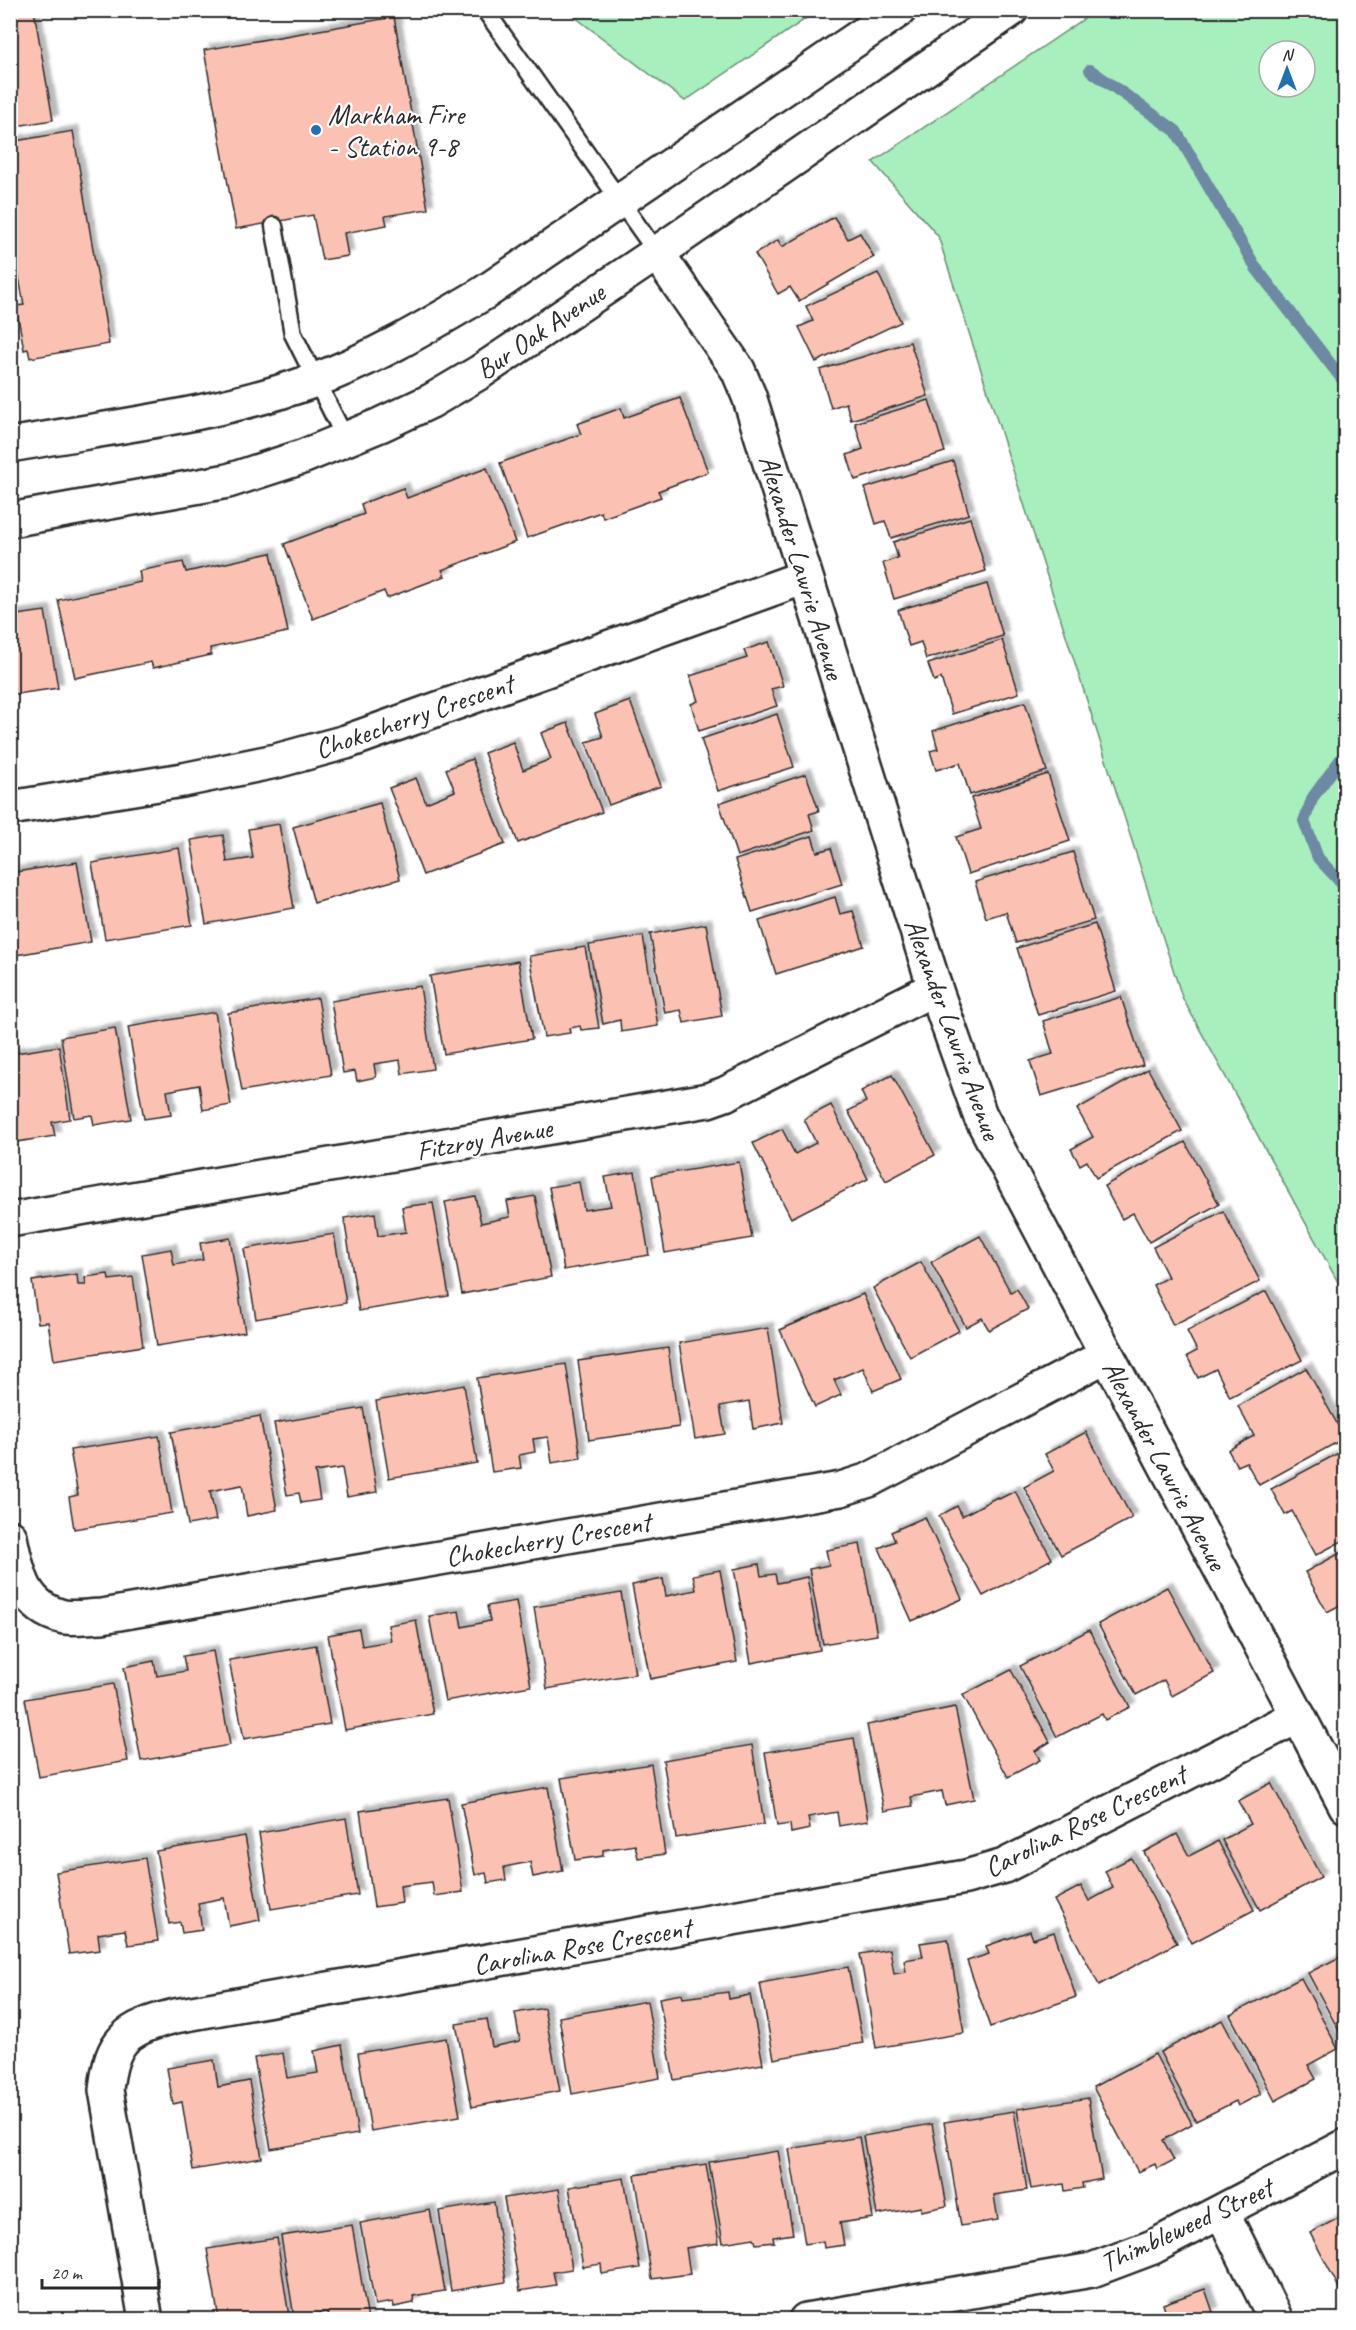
<svg xmlns="http://www.w3.org/2000/svg" width="1356" height="2330" viewBox="0 0 1356 2330" font-family="Caveat,sans-serif">
<style>
.green{fill:#a7efbc;stroke:#698d74;stroke-width:1.5;fill-rule:evenodd}
.lines{fill:none;stroke-linecap:round;stroke-linejoin:round}
.stream{stroke:#6d89a3;stroke-width:12}
.building{fill:#fbc2b3;stroke:#2b2b2b;stroke-width:1.5;filter:url(#shadow)}
.service-casing{stroke:#2b2b2b;stroke-width:21}
.minor-casing{stroke:#2b2b2b;stroke-width:38}
.tertiary-casing{stroke:#2b2b2b;stroke-width:38}
.service{stroke:#fff;stroke-width:16}
.minor{stroke:#fff;stroke-width:33}
.tertiary{stroke:#fff;stroke-width:33}
.poi-dot{fill:#1f6fb2;stroke:#fff;stroke-width:2}
.labels{text-anchor:middle;dominant-baseline:central;stroke-width:4.5;stroke-linejoin:round;paint-order:stroke}
.poi-label{font-size:28px;fill:#2b2b2b;stroke:#fff;text-anchor:start}
.street-label{font-size:28px;fill:#2b2b2b;stroke:#fff}
</style>
<defs>
<filter id="shadow"><feDropShadow dx="5.5" dy="-5.5" stdDeviation="1.5" flood-color="#0004"/></filter>
</defs>
<rect width="100%" height="100%" fill="#fff"/>
<filter id="ink" filterUnits="userSpaceOnUse"><feTurbulence type="fractalNoise" baseFrequency=".0167" numOctaves="2"/><feDisplacementMap in="SourceGraphic" scale="12" xChannelSelector="R" yChannelSelector="G"/><feConvolveMatrix kernelMatrix="1 2 1 2 8 2 1 2 1" color-interpolation-filters="sRGB"/></filter>
<g filter="url(#ink)">
<g class="green">
<path d="M1097,10L1345,11V1295L1182,997L938,236L873,162ZM1269,51H1305V87H1269Z"/>
<path d="M567,11H817L685,101Z"/>
</g>
<g class="lines">
<g class="stream">
<path d="M1090,70L1176,131L1256,268L1346,384"/>
<path d="M1346,752L1313,797L1304,821L1318,858L1346,888"/>
</g>
</g>
<g class="building">
<path d="M10,10H34L53,120L10,127Z"/>
<path d="M394,17L428,209L385,216L387,225L344,233L348,256L322,260L313,215L236,229L204,50Z"/>
<path d="M73,131L109,344L30,358L28,349L24,350L16,306L24,305L18,272L10,273V142Z"/>
<path d="M834,217L848,239L860,233L874,257L799,301L790,287L778,294L755,254L778,240L782,247Z"/>
<path d="M878,273L901,322L816,362L799,327L813,321L806,306Z"/>
<path d="M910,342L928,396L851,420L846,403L831,408L820,370Z"/>
<path d="M680,398L708,472L658,491L661,497L603,518L601,512L527,538L500,463L581,434L577,424L621,408L624,418Z"/>
<path d="M929,400L945,452L855,480L847,455L863,449L855,423Z"/>
<path d="M953,461L969,514L891,538L885,521L876,524L865,488Z"/>
<path d="M487,468L515,542L442,570L445,576L387,598L384,591L313,619L284,544L364,514L361,504L403,488L407,498Z"/>
<path d="M970,518L986,571L894,599L883,563L898,558L893,542Z"/>
<path d="M271,553L288,632L210,648L211,655L153,668L151,662L75,678L58,600L141,582L139,571L183,562L186,572Z"/>
<path d="M987,584L1003,636L926,659L921,642L909,646L898,610Z"/>
<path d="M45,611L58,688L10,695V616Z"/>
<path d="M1002,640L1019,693L952,714L941,678L934,681L928,664Z"/>
<path d="M769,642L783,686L771,689L777,706L699,731L691,704L698,701L690,676L747,658L744,650Z"/>
<path d="M630,701L661,786L609,805L586,742L603,737L595,714Z"/>
<path d="M1025,702L1047,771L970,795L960,763L936,770L930,751L938,749L933,731Z"/>
<path d="M777,714L794,767L718,791L701,739Z"/>
<path d="M568,723L602,812L518,843L484,753L513,742L523,770L551,759L541,733Z"/>
<path d="M472,759L505,844L423,875L389,788L416,778L426,803L455,791L446,769Z"/>
<path d="M806,774L819,811L809,814L814,830L737,856L719,803Z"/>
<path d="M1048,774L1070,841L968,874L956,837L981,829L971,798Z"/>
<path d="M380,803L400,879L314,903L293,827Z"/>
<path d="M279,824L294,908L206,924L191,840L223,835L227,862L253,858L248,829Z"/>
<path d="M812,836L817,852L831,848L842,884L752,912L735,860Z"/>
<path d="M179,848L192,925L105,939L92,863Z"/>
<path d="M1073,852L1094,920L1016,943L1006,912L986,918L975,882Z"/>
<path d="M77,862L91,942L10,956V873Z"/>
<path d="M835,897L840,914L853,911L864,946L776,974L759,921Z"/>
<path d="M706,924L722,1016L684,1023L681,1010L665,1013L650,934Z"/>
<path d="M1095,924L1116,991L1038,1015L1017,948Z"/>
<path d="M643,936L658,1026L621,1032L620,1020L603,1024L589,945Z"/>
<path d="M585,947L599,1028L581,1030L580,1026L569,1028L570,1033L544,1037L529,956Z"/>
<path d="M518,961L532,1039L444,1054L430,976Z"/>
<path d="M420,986L433,1069L402,1074L400,1060L374,1064L376,1077L357,1081L355,1071L343,1073L331,1001Z"/>
<path d="M1121,997L1143,1065L1041,1096L1030,1061L1053,1054L1043,1021Z"/>
<path d="M318,998L331,1075L242,1091L228,1013Z"/>
<path d="M215,1012L231,1105L203,1110L199,1085L167,1091L171,1115L144,1119L128,1027Z"/>
<path d="M115,1028L131,1119L94,1125L92,1115L74,1118L61,1037Z"/>
<path d="M59,1046L70,1119L52,1122L55,1136L10,1143V1116L15,1115L10,1086V1054Z"/>
<path d="M1148,1069L1182,1131L1096,1178L1087,1161L1080,1165L1071,1149L1093,1137L1077,1109Z"/>
<path d="M892,1075L935,1155L886,1181L848,1111L866,1102L861,1091Z"/>
<path d="M831,1105L868,1179L791,1218L753,1143L782,1129L795,1154L816,1143L804,1119Z"/>
<path d="M1185,1142L1219,1204L1149,1242L1133,1213L1122,1219L1104,1186Z"/>
<path d="M739,1162L752,1238L665,1253L652,1176Z"/>
<path d="M635,1172L649,1255L564,1270L549,1187L579,1182L584,1210L611,1206L605,1177Z"/>
<path d="M475,1196L481,1223L510,1217L507,1201L535,1196L551,1277L462,1294L445,1202Z"/>
<path d="M433,1203L449,1296L359,1311L344,1218L375,1213L378,1236L406,1232L402,1207Z"/>
<path d="M1223,1211L1260,1281L1173,1325L1153,1285L1168,1277L1153,1247Z"/>
<path d="M334,1234L346,1303L256,1319L244,1249Z"/>
<path d="M980,1236L1011,1293L1017,1289L1028,1309L989,1330L982,1318L966,1327L931,1262Z"/>
<path d="M230,1238L245,1332L157,1346L142,1254L171,1249L174,1265L203,1260L200,1243Z"/>
<path d="M921,1262L959,1331L910,1357L873,1288Z"/>
<path d="M77,1274L78,1285H86L85,1277L108,1274L109,1280L133,1277L143,1346L54,1360L48,1322L38,1323L32,1281Z"/>
<path d="M1266,1291L1302,1360L1230,1397L1216,1369L1198,1378L1187,1356L1197,1351L1187,1331Z"/>
<path d="M863,1294L901,1379L873,1391L863,1368L834,1380L841,1395L815,1407L780,1330Z"/>
<path d="M768,1328L783,1423L753,1429L749,1401L720,1406L725,1434L695,1439L679,1343Z"/>
<path d="M668,1348L679,1427L589,1440L578,1361Z"/>
<path d="M566,1364L581,1458L552,1463L548,1437L533,1439L535,1452L519,1455L521,1468L492,1472L477,1378Z"/>
<path d="M1306,1368L1345,1438L1259,1485L1246,1462L1237,1466L1228,1450L1254,1436L1238,1406Z"/>
<path d="M464,1385L477,1463L389,1478L376,1401Z"/>
<path d="M363,1408L377,1492L347,1497L342,1468L315,1472L320,1500L301,1503L299,1493L287,1495L274,1423Z"/>
<path d="M260,1416L277,1510L247,1516L242,1485L210,1491L216,1520L188,1525L171,1432Z"/>
<path d="M1086,1432L1132,1518L1061,1555L1024,1487L1054,1471L1045,1454Z"/>
<path d="M159,1436L172,1513L74,1529L69,1497L78,1495L70,1450Z"/>
<path d="M1346,1449V1539L1316,1555L1292,1511L1285,1515L1271,1489Z"/>
<path d="M1015,1491L1052,1559L983,1596L939,1516L957,1506L962,1516L997,1497L999,1499Z"/>
<path d="M925,1517L962,1599L912,1621L879,1548L895,1541L891,1532Z"/>
<path d="M860,1544L877,1635L823,1644L809,1569L829,1565L826,1550Z"/>
<path d="M1346,1550V1611L1342,1604L1327,1612L1305,1572Z"/>
<path d="M759,1564L761,1576L775,1574L777,1583L807,1577L820,1650L751,1663L734,1569Z"/>
<path d="M720,1570L737,1662L650,1679L632,1585L663,1579L666,1596L696,1590L693,1575Z"/>
<path d="M1167,1587L1214,1673L1172,1696L1164,1680L1136,1695L1098,1624Z"/>
<path d="M621,1593L635,1674L547,1689L534,1607Z"/>
<path d="M516,1601L531,1686L445,1701L429,1616L459,1611L462,1627L490,1621L487,1606Z"/>
<path d="M416,1620L433,1714L345,1730L328,1635L359,1629L362,1646L391,1641L388,1625Z"/>
<path d="M1089,1630L1130,1707L1105,1720L1102,1714L1057,1737L1020,1666Z"/>
<path d="M316,1645L330,1724L244,1739L229,1660Z"/>
<path d="M213,1651L230,1745L141,1761L124,1667L154,1661L157,1676L186,1671L183,1656Z"/>
<path d="M1011,1670L1050,1742L1035,1751L1040,1760L1008,1777L963,1695Z"/>
<path d="M113,1684L128,1761L39,1777L25,1699Z"/>
<path d="M955,1707L974,1799L945,1805L942,1791L911,1797L913,1806L884,1811L867,1725Z"/>
<path d="M854,1738L868,1821L839,1826L837,1812L808,1817L810,1829L791,1833L790,1824L777,1826L765,1752Z"/>
<path d="M752,1745L764,1824L676,1838L663,1760Z"/>
<path d="M651,1764L665,1854L638,1858L635,1845L603,1850V1856L575,1860L561,1778Z"/>
<path d="M1271,1783L1321,1877L1260,1910L1222,1840L1251,1824L1238,1801Z"/>
<path d="M548,1787L563,1871L533,1877L530,1862L504,1867L506,1880L488,1883L486,1873L475,1875L461,1803Z"/>
<path d="M448,1798L463,1892L434,1896L432,1882L400,1886L402,1903L374,1907L360,1811Z"/>
<path d="M346,1818L358,1895L271,1909L259,1833Z"/>
<path d="M1177,1834L1189,1856L1218,1841L1254,1910L1192,1943L1144,1852Z"/>
<path d="M245,1836L260,1920L229,1926L224,1898L198,1903L202,1930L182,1933L180,1922L169,1924L156,1851Z"/>
<path d="M145,1858L158,1941L128,1945L125,1930L98,1934L100,1950L69,1954L56,1872Z"/>
<path d="M1131,1858L1177,1943L1099,1985L1054,1900L1081,1886L1089,1901L1113,1888L1105,1871Z"/>
<path d="M1030,1931L1033,1939L1054,1932L1076,1997L990,2027L967,1961L989,1954L986,1946Z"/>
<path d="M948,1939L964,2033L876,2048L860,1954L890,1949L894,1974L906,1972L904,1960L923,1957L920,1943Z"/>
<path d="M1346,1954V2044L1308,1973Z"/>
<path d="M848,1967L863,2043L774,2059L760,1983Z"/>
<path d="M1301,1978L1338,2049L1308,2065L1316,2079L1275,2101L1230,2015Z"/>
<path d="M728,1992L729,1999L750,1995L763,2064L674,2080L659,1998L682,1994L683,1998Z"/>
<path d="M647,2001L660,2078L572,2094L559,2017Z"/>
<path d="M544,2008L560,2091L472,2107L456,2024L487,2019L492,2047L520,2041L515,2013Z"/>
<path d="M1222,2020L1261,2094L1238,2106L1236,2101L1196,2121L1160,2052Z"/>
<path d="M446,2038L460,2116L371,2131L358,2053Z"/>
<path d="M342,2045L358,2134L271,2149L254,2058L283,2053L287,2078L318,2073L314,2051Z"/>
<path d="M1155,2054L1192,2124L1163,2140L1174,2160L1157,2169L1155,2164L1138,2172L1093,2087Z"/>
<path d="M214,2060L218,2087L249,2081L262,2158L193,2170L182,2102L173,2104L167,2068Z"/>
<path d="M1088,2098L1102,2179L1082,2183L1083,2188L1065,2191L1064,2184L1031,2189L1017,2109Z"/>
<path d="M1014,2111L1027,2190L994,2195L998,2220L961,2226L944,2122Z"/>
<path d="M932,2124L947,2206L921,2211V2207L877,2215L863,2136Z"/>
<path d="M859,2137L873,2218L840,2223L844,2245L824,2248L823,2241L805,2244L789,2149Z"/>
<path d="M778,2151L793,2234L773,2237L774,2242L756,2244L754,2238L723,2243L709,2162Z"/>
<path d="M706,2164L719,2243L686,2248L690,2274L652,2279L635,2175Z"/>
<path d="M624,2178L640,2268L602,2274L601,2264L583,2267L569,2187Z"/>
<path d="M559,2189L572,2269L553,2272L556,2285L520,2291L504,2198Z"/>
<path d="M494,2202L506,2282L451,2291L439,2211Z"/>
<path d="M430,2210L445,2291L413,2296L414,2303L394,2307L393,2302L375,2305L360,2223Z"/>
<path d="M1346,2214V2301L1310,2233Z"/>
<path d="M352,2225L368,2320H328L327,2312L294,2317L281,2236Z"/>
<path d="M277,2238L289,2317L270,2320H219L207,2249Z"/>
<path d="M1205,2289L1213,2312L1206,2314L1208,2320H1168L1163,2304Z"/>
</g>
<g class="lines">
<g class="service-casing">
<g id="service">
<path d="M485,10L657,253"/>
<path d="M274,226L293,334L346,440"/>
</g>
</g>
<g class="minor-casing">
<g id="minor">
<path d="M657,253L738,370L749,396L935,988L980,1115L1346,1806"/>
<path d="M10,808L183,780L276,761L346,742L805,577"/>
<path d="M10,1220L708,1100L725,1094L935,988"/>
<path d="M10,1537C17,1572 23,1608 64,1617C76,1619 90,1616 102,1616L841,1489L869,1480L894,1467L1107,1355"/>
<path d="M1222,2212L1276,2320"/>
<path d="M146,2320L106,2090C111,2039 127,2028 175,2016L966,1877L1004,1866L1298,1716"/>
<path d="M806,2320L1092,2270L1153,2247L1346,2146"/>
</g>
</g>
<g class="tertiary-casing">
<g id="tertiary">
<path d="M10,445C110,427 214,416 310,382C372,360 428,326 484,293L899,10"/>
<path d="M10,520L228,481L302,457L380,425L431,401L480,372L657,253L1011,10"/>
</g>
</g>
<use href="#service" class="service"/>
<use href="#minor" class="minor"/>
<use href="#tertiary" class="tertiary"/>
</g>
</g>
<circle class="poi-dot" cx="316" cy="130" r="6"/>
<g class="labels">
<g class="poi-label">
<text x="328" y="114">Markham Fire<tspan x="328" dy="32">- Station 9-8</tspan></text>
</g>
<g class="street-label">
<text transform="translate(540 331) rotate(-34)">Bur Oak Avenue</text>
<text transform="translate(802 567) rotate(73)">Alexander Lawrie Avenue</text>
<text transform="translate(414 716) rotate(-19)">Chokecherry Crescent</text>
<text transform="translate(953 1029) rotate(70)">Alexander Lawrie Avenue</text>
<text transform="translate(484 1139) rotate(-10)">Fitzroy Avenue</text>
<text transform="translate(1165 1465) rotate(62)">Alexander Lawrie Avenue</text>
<text transform="translate(548 1539) rotate(-10)">Chokecherry Crescent</text>
<text transform="translate(1085 1821) rotate(-26)">Carolina Rose Crescent</text>
<text transform="translate(582 1946) rotate(-10)">Carolina Rose Crescent</text>
<text transform="translate(1186 2225) rotate(-25)">Thimbleweed Street</text>
</g>
</g>
<rect width="1356" height="2330" fill="none" stroke="#fff" stroke-width="36"/>
<rect x="18" y="18" width="1320" height="2294" fill="none" stroke="#2b2b2b" stroke-width="2" filter="url(#ink)"/>
<g transform="translate(1287 69)"><circle r="28" fill="#ffffff" stroke="#aaaaaa" stroke-width="1.5"/>
<path d="M0-4.5L10 22L0 15L-10 22Z" fill="#1f6fb2"/>
<text y="-9" font-size="16" font-weight="bold" text-anchor="middle" fill="#2b2b2b">N</text>
</g>
<path d="M42 2279v9h117v-9" fill="none" stroke="#2b2b2b" stroke-width="3"/>
<text x="51" y="2279" font-size="18" fill="#2b2b2b" stroke="#ffffff" stroke-width="4.5" paint-order="stroke">20 m</text>
</svg>
